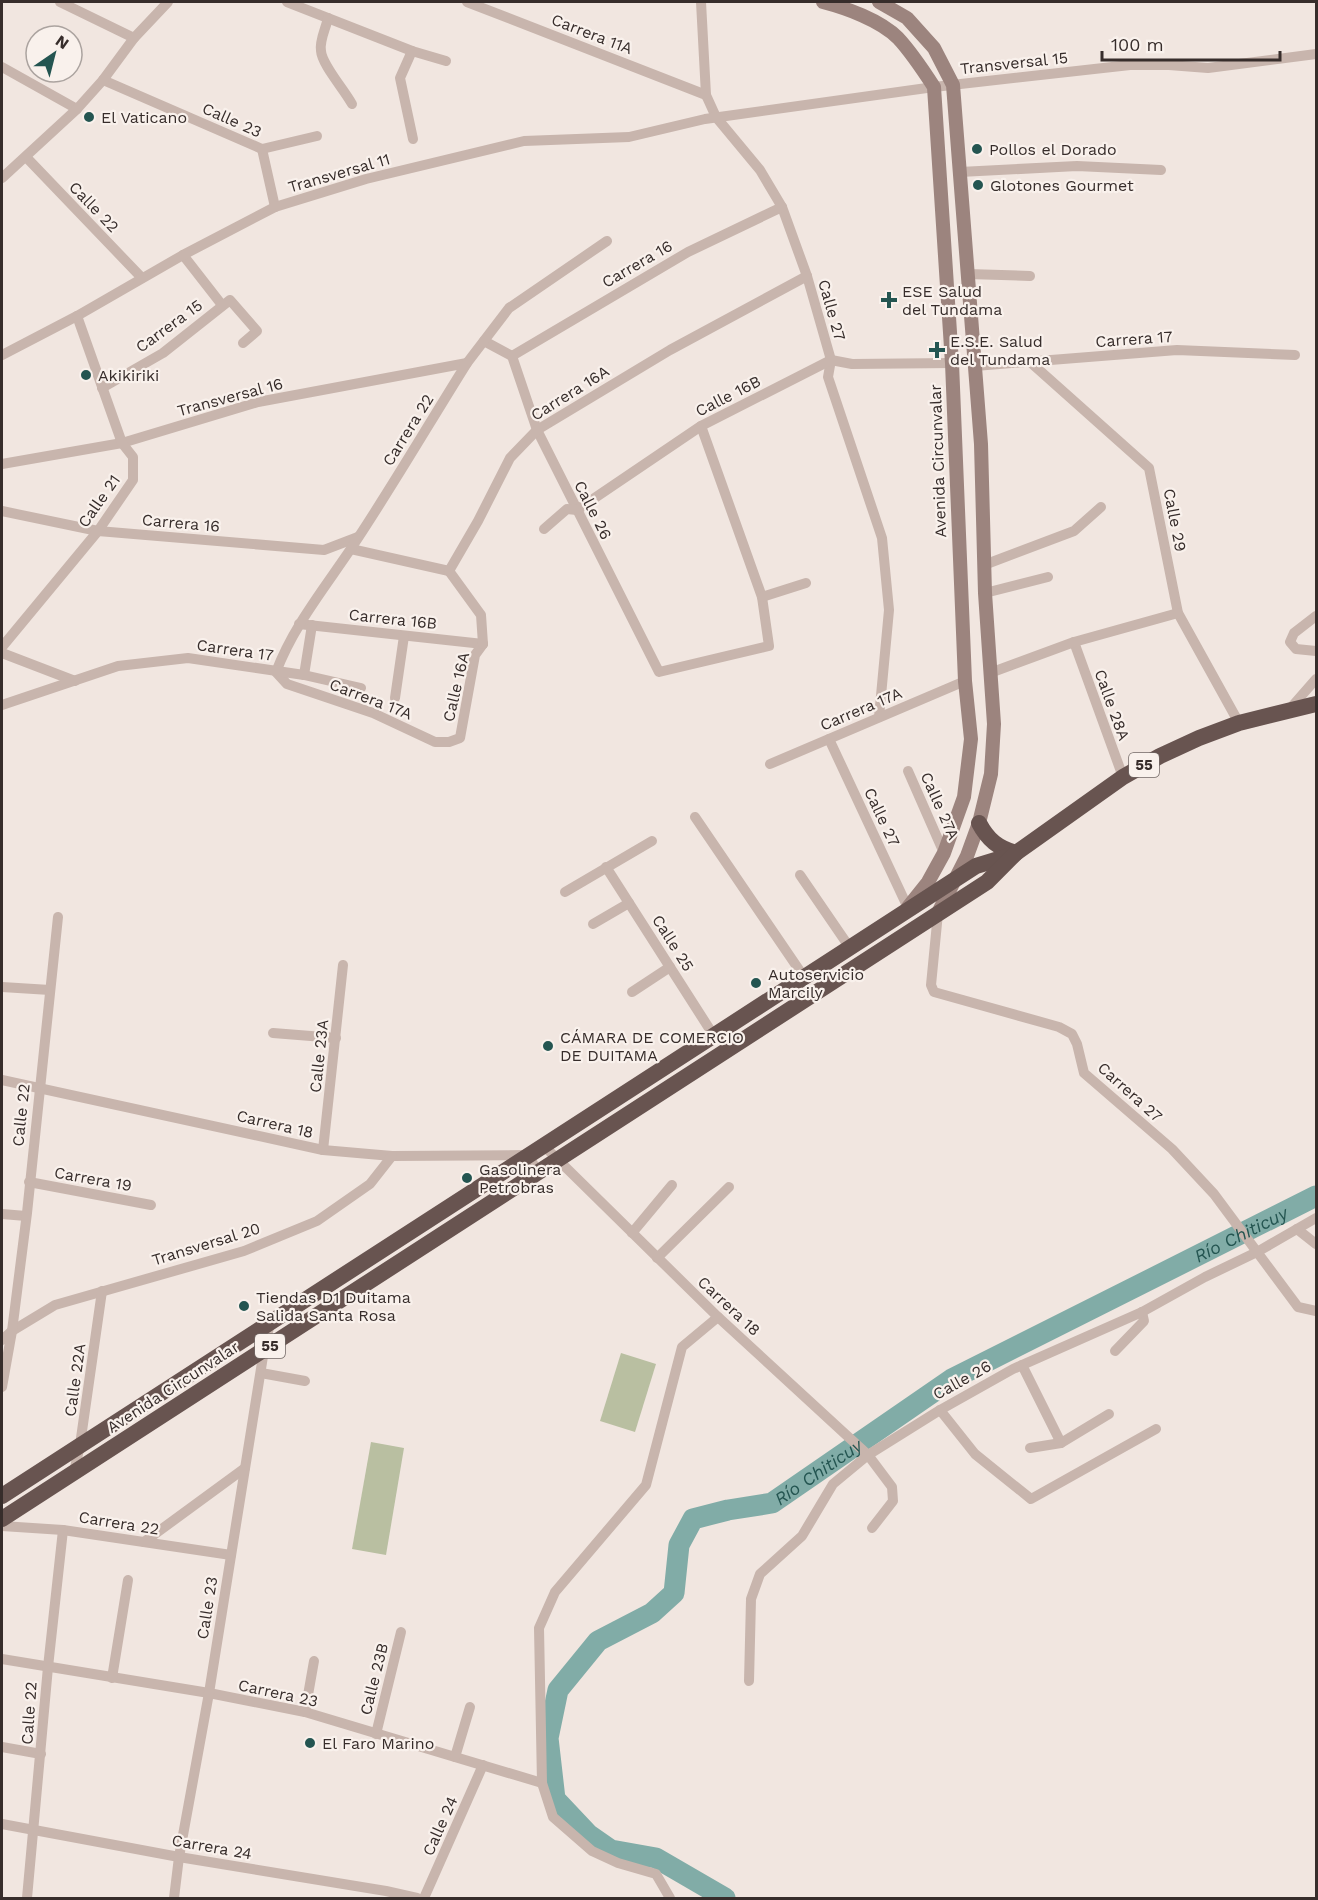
<svg xmlns="http://www.w3.org/2000/svg" width="1318" height="1900" viewBox="0 0 1318 1900" font-family="'Work Sans',sans-serif">
<style>
.green{fill:#b9bfa1}
.lines{fill:none;stroke-linecap:round;stroke-linejoin:round}
.river{stroke:#81aca7;stroke-width:21}
.minor{stroke:#c8b5ad;stroke-width:10}
.secondary{stroke:#9c847e;stroke-width:14}
.trunk{stroke:#685450;stroke-width:16}
.poi-dot{fill:#245551;stroke:#f9f1ec;stroke-width:2}
.labels{text-anchor:middle;dominant-baseline:central;stroke-width:4.5;stroke-linejoin:round;paint-order:stroke}
.shield{fill:#f9f1ec;stroke:#716865;stroke-width:1.5}
.shield-label{font-size:15px;font-weight:bold;fill:#372d2b}
.street-label{font-size:16px;fill:#372d2b;stroke:#f9f1ec}
.poi-label{font-size:16px;fill:#372d2b;stroke:#f9f1ec;text-anchor:start}
.water-label{font-size:18px;font-style:italic;fill:#245551;stroke:#f9f1ec}
</style>
<rect width="100%" height="100%" fill="#f1e6e0"/>
<g class="green">
<path d="M621,1353L656,1364L635,1432L600,1421Z"/>
<path d="M371,1442L404,1448L386,1555L352,1549Z"/>
</g>
<g class="lines">
<path class="river" id="s1" d="M725,1898L656,1858L611,1850L588,1834L555,1799L548,1738L558,1690L598,1641L652,1613L674,1593L679,1545L693,1519L728,1510L772,1503L952,1379L1316,1196"/>
<g class="minor">
<path d="M60,2L134,38"/>
<path d="M287,2L412,51"/>
<path d="M467,2L706,95"/>
<path d="M701,2L706,95L716,117L760,170L782,207L807,276L831,360L828,377L882,538L889,610L879,717"/>
<path d="M328,18C326,28 319,41 321,51C322,65 344,89 352,104"/>
<path d="M2,67L77,109"/>
<path d="M103,80L262,149"/>
<path d="M413,139L400,78L412,51L446,61"/>
<path d="M262,149L275,207"/>
<path d="M262,149L317,136"/>
<path d="M26,157L141,277"/>
<path d="M960,172L1077,166L1161,170"/>
<path d="M2,178L77,109L103,80L134,38L168,2"/>
<path d="M183,255L222,305"/>
<path d="M968,274L1030,276"/>
<path d="M484,341L512,356"/>
<path d="M2,355L77,316L183,255L275,207L366,179L524,141L629,137L705,119L934,87L1130,65H1169L1208,68L1316,54"/>
<path d="M512,356L537,430L659,672L769,646L762,597L701,426"/>
<path d="M512,356L688,252L782,207"/>
<path d="M1029,361L1149,468L1178,613L1239,723"/>
<path d="M975,366L1177,350L1295,355"/>
<path d="M102,388L163,353L230,300L257,331L243,343"/>
<path d="M2,464L122,443L258,402L467,363"/>
<path d="M2,511L98,531L324,550L358,537"/>
<path d="M544,529L567,509L577,510L701,426L831,360L852,364L952,363"/>
<path d="M351,549L449,571"/>
<path d="M984,565L1074,531L1101,507"/>
<path d="M985,593L1048,577"/>
<path d="M762,597L806,583"/>
<path d="M1316,616L1294,633L1290,642L1296,649L1316,651"/>
<path d="M299,624L483,644"/>
<path d="M1074,642L1123,777"/>
<path d="M483,644L475,655L460,738L449,742H435L373,713L287,684L276,672C293,627 323,590 350,550C391,489 428,425 467,363L509,308L607,241"/>
<path d="M483,644L481,615L449,571L478,521L510,458L537,430L670,350L807,276"/>
<path d="M2,647L98,531L133,480V457L122,443L77,316"/>
<path d="M2,653L75,681"/>
<path d="M990,673L1074,642L1178,613"/>
<path d="M304,675L312,625"/>
<path d="M395,698L404,636"/>
<path d="M2,705L118,666L188,658L304,675L361,688"/>
<path d="M1288,711L1316,679"/>
<path d="M829,739L908,908"/>
<path d="M770,764L965,681"/>
<path d="M908,771L944,853"/>
<path d="M695,817L804,977"/>
<path d="M606,867L714,1036"/>
<path d="M800,875L850,948"/>
<path d="M565,892L652,841"/>
<path d="M938,913L931,985L934,992L1059,1027L1072,1034L1077,1044L1084,1073L1172,1149L1214,1194L1298,1307L1316,1311"/>
<path d="M593,924L629,903"/>
<path d="M2,987L50,990"/>
<path d="M632,992L670,967"/>
<path d="M273,1033L336,1038"/>
<path d="M2,1080L323,1150L392,1156L528,1155L538,1172"/>
<path d="M544,1146L718,1317L868,1455L892,1487L893,1501L872,1528"/>
<path d="M323,1150L343,965"/>
<path d="M29,1182L151,1205"/>
<path d="M2,1214L26,1216"/>
<path d="M1297,1229L1316,1244"/>
<path d="M632,1233L672,1185"/>
<path d="M657,1258L729,1187"/>
<path d="M2,1340L12,1331L55,1305L244,1251L317,1221L370,1184L392,1156"/>
<path d="M1115,1351L1144,1321L1142,1312"/>
<path d="M1022,1365L1061,1443"/>
<path d="M261,1373L305,1381"/>
<path d="M2,1387L12,1331L27,1213L58,917"/>
<path d="M940,1410L975,1454L1031,1499L1156,1429"/>
<path d="M1030,1448L1061,1443L1109,1414"/>
<path d="M74,1472L80,1445L102,1291"/>
<path d="M2,1526L63,1530L231,1555"/>
<path d="M144,1542L245,1468"/>
<path d="M2,1659L209,1693L305,1712L542,1783"/>
<path d="M112,1678L128,1580"/>
<path d="M749,1681L751,1599L760,1574L802,1536L833,1484L868,1455L940,1410L1013,1369L1142,1312L1205,1277L1257,1252L1316,1218"/>
<path d="M305,1712L314,1661"/>
<path d="M376,1734L401,1632"/>
<path d="M2,1747L41,1754"/>
<path d="M455,1757L470,1707"/>
<path d="M2,1824L179,1857L386,1891L417,1898"/>
<path d="M27,1898L48,1667L63,1530"/>
<path d="M174,1898L179,1857L209,1693L264,1350L270,1323"/>
<path d="M424,1898L483,1765"/>
<path d="M670,1898L656,1874L618,1863L592,1851L553,1817L542,1783L539,1628L555,1592L646,1485L682,1347L718,1317"/>
</g>
<g class="secondary">
<path d="M823,2C846,8 880,20 898,38C912,53 923,70 934,87L952,363L965,681L971,739L964,797L944,853L928,882L908,907"/>
<path d="M879,2L907,18L934,48L953,85L981,444L985,593L994,724L991,774L979,823L967,856L938,913"/>
</g>
<g class="trunk">
<path d="M979,823C988,840 998,848 1016,853"/>
<path d="M2,1496L976,866L1012,855"/>
<path d="M2,1519L987,882L1016,853L1123,777L1160,756L1199,738L1239,723L1316,704"/>
</g>
</g>
<g class="poi-dot">
<circle cx="89" cy="117" r="6"/>
<circle cx="977" cy="149" r="6"/>
<circle cx="978" cy="185" r="6"/>
<path d="M886 291h6v6h6v6h-6v6h-6v-6h-6v-6h6z"/>
<path d="M934 341h6v6h6v6h-6v6h-6v-6h-6v-6h6z"/>
<circle cx="86" cy="375" r="6"/>
<circle cx="756" cy="983" r="6"/>
<circle cx="548" cy="1046" r="6"/>
<circle cx="467" cy="1178" r="6"/>
<circle cx="244" cy="1306" r="6"/>
<circle cx="310" cy="1743" r="6"/>
</g>
<g class="labels">
<g class="shield">
<rect x="1129" y="753" width="30" height="24" rx="4.5"/>
<rect x="255" y="1334" width="30" height="24" rx="4.5"/>
</g>
<g class="shield-label">
<text x="1144" y="765">55</text>
<text x="270" y="1346">55</text>
</g>
<g class="street-label">
<text transform="translate(592 34) rotate(21)">Carrera 11A</text>
<text transform="translate(1014 63) rotate(-6)">Transversal 15</text>
<text transform="translate(232 120) rotate(24)">Calle 23</text>
<text transform="translate(339 173) rotate(-16)">Transversal 11</text>
<text transform="translate(94 207) rotate(46)">Calle 22</text>
<text transform="translate(637 264) rotate(-30)">Carrera 16</text>
<text transform="translate(832 310) rotate(74)">Calle 27</text>
<text transform="translate(169 326) rotate(-36)">Carrera 15</text>
<text transform="translate(1134 339) rotate(-4)">Carrera 17</text>
<text transform="translate(570 393) rotate(-32)">Carrera 16A</text>
<text transform="translate(728 396) rotate(-27)">Calle 16B</text>
<text transform="translate(230 397) rotate(-15)">Transversal 16</text>
<text transform="translate(408 430) rotate(-58)">Carrera 22</text>
<text transform="translate(938 461) rotate(-92)">Avenida Circunvalar</text>
<text transform="translate(99 501) rotate(-55)">Calle 21</text>
<text transform="translate(593 510) rotate(63)">Calle 26</text>
<text transform="translate(1175 520) rotate(79)">Calle 29</text>
<text transform="translate(181 523) rotate(5)">Carrera 16</text>
<text transform="translate(393 619) rotate(6)">Carrera 16B</text>
<text transform="translate(235 650) rotate(8)">Carrera 17</text>
<text transform="translate(456 687) rotate(-77)">Calle 16A</text>
<text transform="translate(371 699) rotate(21)">Carrera 17A</text>
<text transform="translate(1112 705) rotate(70)">Calle 28A</text>
<text transform="translate(861 709) rotate(-23)">Carrera 17A</text>
<text transform="translate(940 806) rotate(66)">Calle 27A</text>
<text transform="translate(882 817) rotate(65)">Calle 27</text>
<text transform="translate(673 943) rotate(58)">Calle 25</text>
<text transform="translate(319 1056) rotate(-84)">Calle 23A</text>
<text transform="translate(1130 1092) rotate(42)">Carrera 27</text>
<text transform="translate(21 1115) rotate(-84)">Calle 22</text>
<text transform="translate(275 1124) rotate(13)">Carrera 18</text>
<text transform="translate(93 1179) rotate(10)">Carrera 19</text>
<text transform="translate(206 1244) rotate(-17)">Transversal 20</text>
<text transform="translate(729 1306) rotate(43)">Carrera 18</text>
<text transform="translate(75 1380) rotate(-82)">Calle 22A</text>
<text transform="translate(962 1380) rotate(-29)">Calle 26</text>
<text transform="translate(173 1387) rotate(-33)">Avenida Circunvalar</text>
<text transform="translate(119 1523) rotate(9)">Carrera 22</text>
<text transform="translate(207 1608) rotate(-81)">Calle 23</text>
<text transform="translate(374 1679) rotate(-76)">Calle 23B</text>
<text transform="translate(278 1693) rotate(12)">Carrera 23</text>
<text transform="translate(29 1713) rotate(-86)">Calle 22</text>
<text transform="translate(440 1826) rotate(-66)">Calle 24</text>
<text transform="translate(212 1847) rotate(10)">Carrera 24</text>
</g>
<g class="poi-label">
<text x="101" y="117">El Vaticano</text>
<text x="989" y="149">Pollos el Dorado</text>
<text x="990" y="185">Glotones Gourmet</text>
<text x="902" y="291">ESE Salud<tspan x="902" dy="18">del Tundama</tspan></text>
<text x="950" y="341">E.S.E. Salud<tspan x="950" dy="18">del Tundama</tspan></text>
<text x="98" y="375">Akikiriki</text>
<text x="768" y="974">Autoservicio<tspan x="768" dy="18">Marcily</tspan></text>
<text x="560" y="1037">CÁMARA DE COMERCIO<tspan x="560" dy="18">DE DUITAMA</tspan></text>
<text x="479" y="1169">Gasolinera<tspan x="479" dy="18">Petrobras</tspan></text>
<text x="256" y="1297">Tiendas D1 Duitama<tspan x="256" dy="18">Salida Santa Rosa</tspan></text>
<text x="322" y="1743">El Faro Marino</text>
</g>
<g class="water-label">
<text stroke="none"><textPath href="#s1" startOffset="1166">Río Chiticuy</textPath></text>
<text stroke="none"><textPath href="#s1" startOffset="680">Río Chiticuy</textPath></text>
</g>
</g>
<rect width="1318" height="1900" fill="none" stroke="#372d2b" stroke-width="6"/>
<g transform="translate(54 54) rotate(35)"><circle r="28" fill="#f9f1ec" stroke="#aba39f" stroke-width="1.5"/>
<path d="M0-4.5L10 22L0 15L-10 22Z" fill="#245551"/>
<text y="-9" font-size="16" font-weight="bold" text-anchor="middle" fill="#372d2b">N</text>
</g>
<path d="M1102 51v9h178v-9" fill="none" stroke="#372d2b" stroke-width="3"/>
<text x="1111" y="51" font-size="18" fill="#372d2b" stroke="#f9f1ec" stroke-width="4.5" paint-order="stroke">100 m</text>
</svg>
